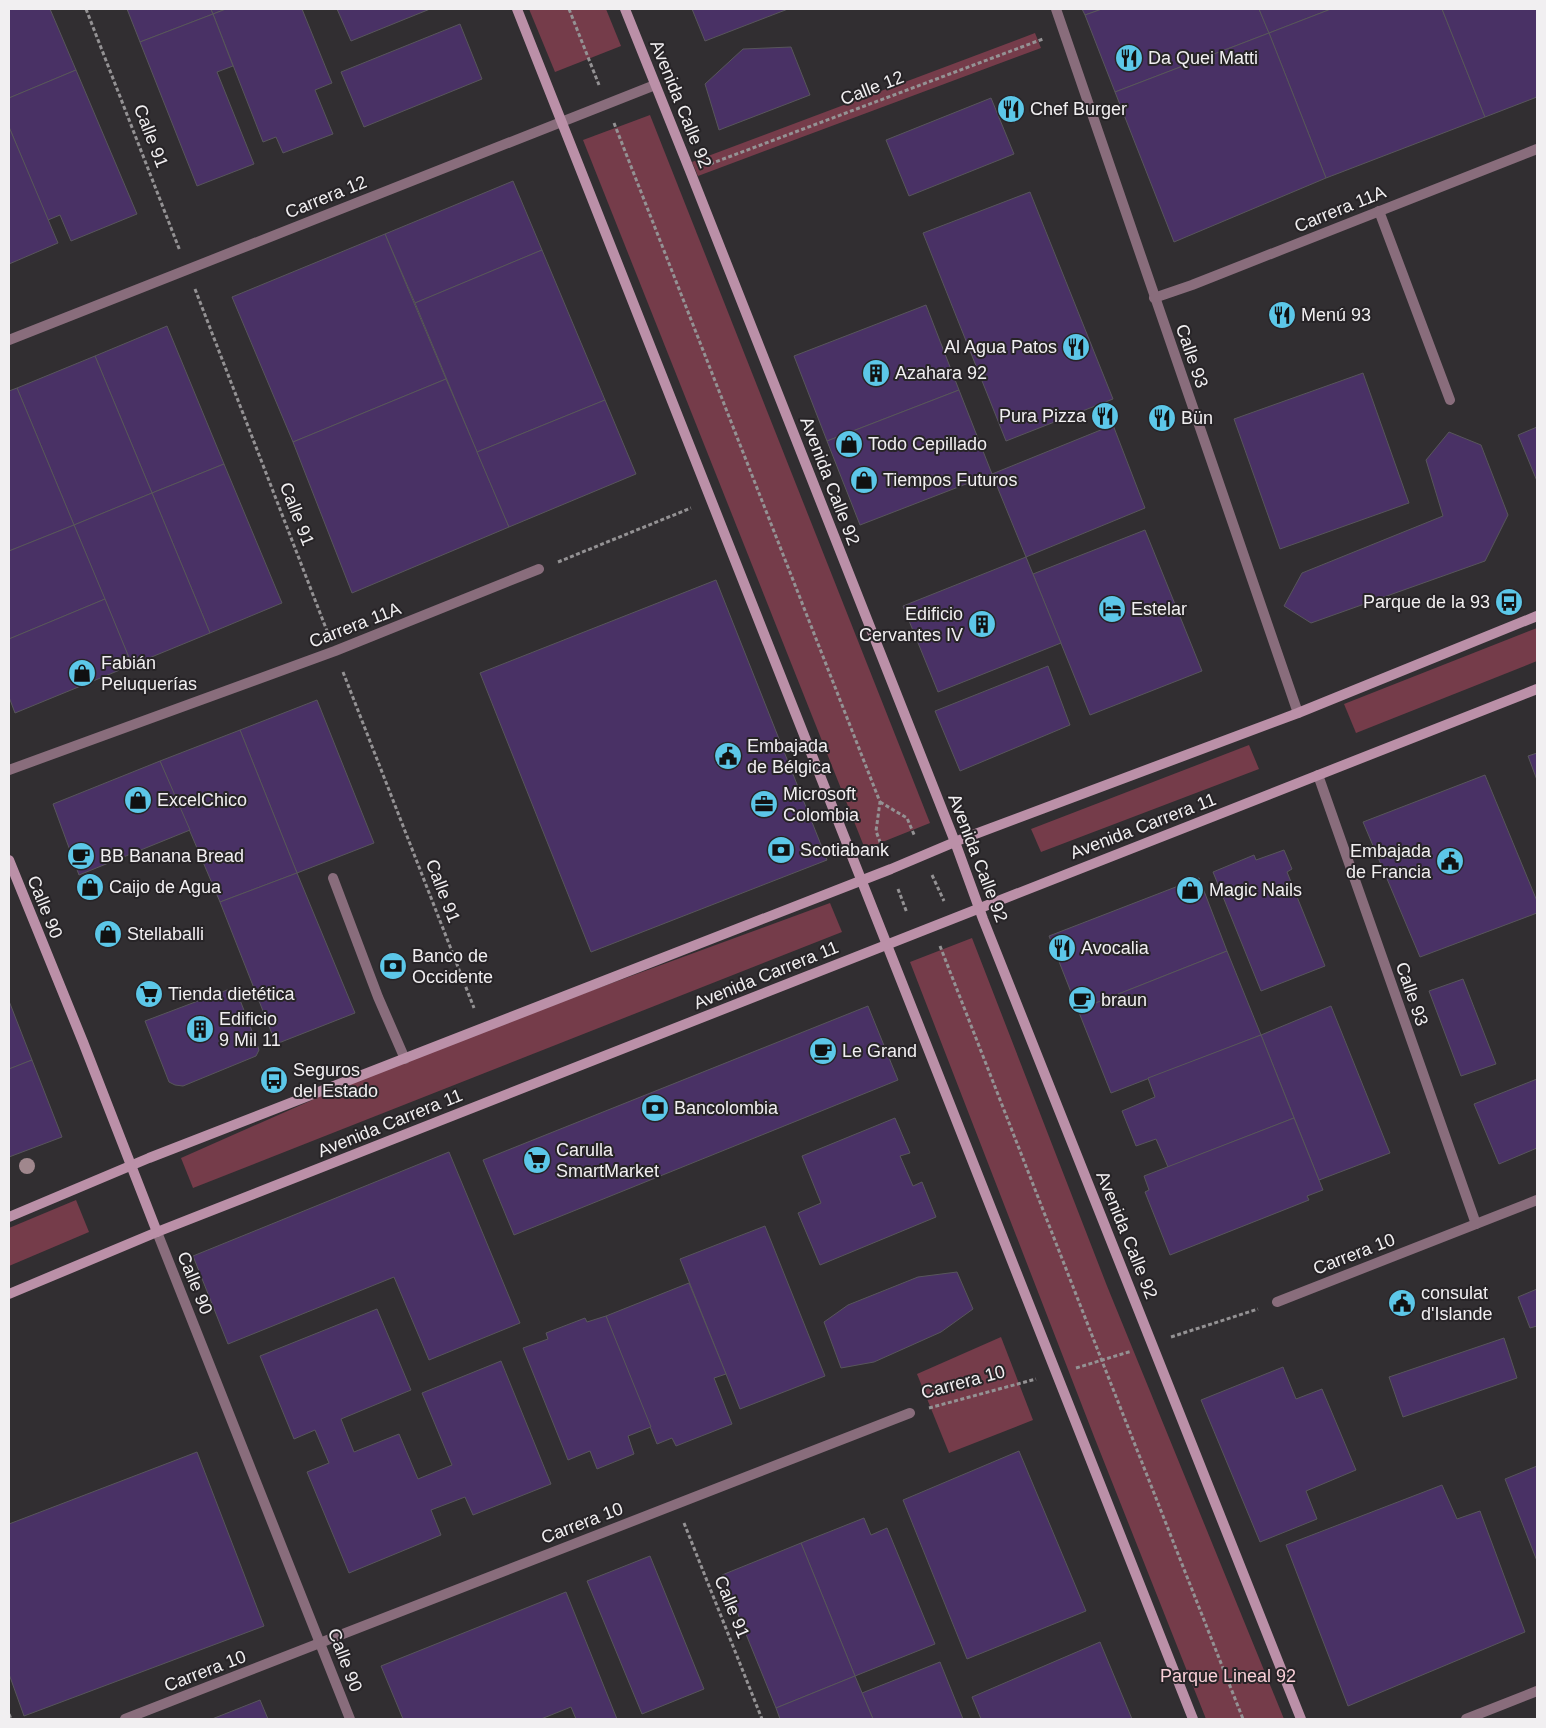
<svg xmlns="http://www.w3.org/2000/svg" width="1546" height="1728" viewBox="0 0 1546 1728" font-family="Helvetica,sans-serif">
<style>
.green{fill:#753c4a}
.building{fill:#493165;stroke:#58565b}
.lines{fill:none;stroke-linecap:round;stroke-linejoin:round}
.path{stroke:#949294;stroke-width:3;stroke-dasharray:4 2.5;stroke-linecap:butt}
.lane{stroke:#896d7c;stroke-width:10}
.street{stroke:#896d7c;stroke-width:10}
.secondary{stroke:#bb90a8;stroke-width:10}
.tree{fill:#a0878d}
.labels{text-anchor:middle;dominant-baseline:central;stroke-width:4;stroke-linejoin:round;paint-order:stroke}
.poi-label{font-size:18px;fill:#f1eff1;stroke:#272427;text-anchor:start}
.street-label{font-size:18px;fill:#f1eff1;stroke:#272427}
.park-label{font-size:18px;fill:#fad0d8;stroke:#272427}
</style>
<rect width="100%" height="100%" fill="#312e31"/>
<g class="green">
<path d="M529,9H606L621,46L555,72Z"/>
<path d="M1035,33L1041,48L698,176L692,162Z"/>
<path d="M650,115L930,823L865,849L583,140Z"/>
<path d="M1537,628V661L1356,733L1344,704Z"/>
<path d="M1249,745L1259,769L1041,852L1031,829Z"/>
<path d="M830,903L842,932L193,1188L181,1158L405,1059Z"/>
<path d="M972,938L1107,1286L1284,1719H1206L1095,1439L910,962Z"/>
<path d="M76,1200L89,1232L9,1266V1228Z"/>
<path d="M1001,1337L1033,1420L949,1453L917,1374Z"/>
</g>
<g class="building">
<path d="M9,9H50L76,70L9,98Z"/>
<path d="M127,9H211L213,14L140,42Z"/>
<path d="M211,9H226L213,14Z"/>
<path d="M226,9H302L332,83L315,90L333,134L283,153L276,137L263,142L213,14Z"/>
<path d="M337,9H430L351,41Z"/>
<path d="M692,9H788L705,41Z"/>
<path d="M1082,9H1102L1085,15Z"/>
<path d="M1102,9H1259L1269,33L1115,92L1085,15Z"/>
<path d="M1259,9H1331L1269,33Z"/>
<path d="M1331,9H1442L1485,117L1326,178L1269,33Z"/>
<path d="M1442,9H1537V97L1485,117Z"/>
<path d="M213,14L233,66L217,72L254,164L197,186L140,42Z"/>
<path d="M460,24L482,79L364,127L341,72Z"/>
<path d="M1269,33L1326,178L1174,242L1115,92Z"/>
<path d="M791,47L810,95L719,130L705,84L743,49Z"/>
<path d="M76,70L137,214L71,241L60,215L48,220L9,127V98Z"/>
<path d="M991,98L1014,154L909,196L886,140Z"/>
<path d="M9,127L58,243L9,264Z"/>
<path d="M513,181L542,250L415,303L385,234Z"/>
<path d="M1030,192L1113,399L1006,441L923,233Z"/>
<path d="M385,234L446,379L293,442L232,297Z"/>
<path d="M542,250L605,400L477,452L415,303Z"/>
<path d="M926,305L959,390L827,441L794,356Z"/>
<path d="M167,326L224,464L152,493L95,356Z"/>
<path d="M95,356L152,493L74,525L17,388Z"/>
<path d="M1363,373L1409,503L1280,549L1234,419Z"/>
<path d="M446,379L509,527L352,593L293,442Z"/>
<path d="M17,388L74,525L9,551V391Z"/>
<path d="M959,390L992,474L860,525L827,441Z"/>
<path d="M605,400L636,474L509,527L477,452Z"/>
<path d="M1113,425L1145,508L1026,557L992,474Z"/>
<path d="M1537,427V481L1518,435Z"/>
<path d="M1449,432L1481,445L1508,515L1485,561L1311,623L1284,606L1302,573L1443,516L1426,460Z"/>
<path d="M224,464L282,603L210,633L152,493Z"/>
<path d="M152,493L210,633L132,665L74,525Z"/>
<path d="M74,525L105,599L9,639V551Z"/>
<path d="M1145,530L1202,671L1090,715L1033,574Z"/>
<path d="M1026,557L1061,643L938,692L903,606Z"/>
<path d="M716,580L827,860L591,952L480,673Z"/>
<path d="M105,599L132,665L15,713L9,697V639Z"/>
<path d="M1048,666L1070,725L960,771L935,711Z"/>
<path d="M317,700L374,843L297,873L240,730Z"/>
<path d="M240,730L297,873L220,902L160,761Z"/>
<path d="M1537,753V780L1528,756Z"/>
<path d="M160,761L190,830L79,875L53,804Z"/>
<path d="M1485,775L1537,901V913L1420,957L1363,822Z"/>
<path d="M1284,850L1292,869L1287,872L1325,966L1261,991L1213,872L1254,855L1256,860Z"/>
<path d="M297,873L355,1013L276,1044L220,902Z"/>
<path d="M1199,878L1227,951L1078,1010L1049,936Z"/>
<path d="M1227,951L1261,1035L1111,1093L1078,1010Z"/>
<path d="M1463,979L1496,1064L1461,1076L1429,991Z"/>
<path d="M235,987L257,1044L259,1050L256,1056L183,1086L175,1085L169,1082L145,1021Z"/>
<path d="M9,1001L32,1060L9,1069Z"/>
<path d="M868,1006L898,1080L514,1235L483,1160Z"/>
<path d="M1331,1006L1390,1153L1319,1180L1261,1035Z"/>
<path d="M1261,1035L1294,1118L1168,1167L1156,1139L1136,1146L1122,1111L1155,1097L1148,1078Z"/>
<path d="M32,1060L62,1137L9,1157V1069Z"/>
<path d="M1537,1079V1148L1499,1164L1474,1104Z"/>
<path d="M895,1118L910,1153L900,1156L913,1186L922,1182L936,1217L820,1265L798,1213L821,1203L802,1156Z"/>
<path d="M1294,1118L1323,1190L1307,1196L1309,1200L1170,1255L1145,1192L1149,1190L1144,1176Z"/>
<path d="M449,1152L520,1323L429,1360L394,1277L228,1344L193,1256Z"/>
<path d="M765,1226L825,1376L740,1409L680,1259Z"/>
<path d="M957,1272L973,1309L941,1332L874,1362L841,1368L824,1322L848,1305L918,1277Z"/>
<path d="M689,1283L726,1374L714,1378L732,1424L676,1446L672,1438L657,1444L606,1316Z"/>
<path d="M1537,1289V1326L1530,1328L1518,1297Z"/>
<path d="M377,1309L411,1390L341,1419L354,1452L399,1434L418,1479L452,1465L422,1393L501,1361L551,1484L473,1515L465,1497L431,1510L441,1535L349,1573L307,1472L329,1463L315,1430L294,1439L260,1356Z"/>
<path d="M606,1316L651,1427L628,1436L634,1454L597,1469L590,1451L568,1460L523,1348L548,1339L546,1333L585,1318L587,1322Z"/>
<path d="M1504,1338L1517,1378L1403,1417L1389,1377Z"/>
<path d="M1283,1367L1296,1399L1322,1389L1356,1470L1306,1491L1317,1519L1260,1542L1201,1400Z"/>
<path d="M1019,1451L1086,1611L967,1659L903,1500Z"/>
<path d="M197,1452L264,1626L24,1716L9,1674V1524Z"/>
<path d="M1537,1466V1561L1505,1479Z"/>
<path d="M1442,1485L1457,1519L1480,1511L1525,1632L1348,1706L1286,1545Z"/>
<path d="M864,1518L871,1535L887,1528L935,1644L855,1676L801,1543Z"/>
<path d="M801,1543L855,1676L776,1708L722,1575Z"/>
<path d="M650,1556L704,1689L642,1714L587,1581Z"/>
<path d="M566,1592L617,1719H576L571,1707L541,1719H403L381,1666Z"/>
<path d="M1100,1642L1132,1719H981L972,1697Z"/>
<path d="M940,1662L963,1719H873L862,1693Z"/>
<path d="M855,1676L873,1719H780L776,1708Z"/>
<path d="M260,1700L268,1719H212Z"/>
</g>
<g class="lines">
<g class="path">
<path d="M86,9L180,251"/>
<path d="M569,9L599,85"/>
<path d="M614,123L880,802L876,831L883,850"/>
<path d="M710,164L1043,39"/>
<path d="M195,289L327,631"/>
<path d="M558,562L691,508"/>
<path d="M343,672L474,1008"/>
<path d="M880,802L907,818L915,837"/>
<path d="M932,875L944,901"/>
<path d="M898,889L907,913"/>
<path d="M940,946L1102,1361L1243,1719"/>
<path d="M1171,1337L1258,1309"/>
<path d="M1076,1368L1132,1351"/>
<path d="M929,1408L1036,1379"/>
<path d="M684,1523L762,1719"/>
<path d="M9,1714L11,1719"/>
</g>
<g class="lane">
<path d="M1379,211L1450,400"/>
<path d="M333,878L378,997L405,1059"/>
</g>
<g class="street">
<path d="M1056,9L1298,713"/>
<path d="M1154,298L1192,285L1537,149"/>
<path d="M9,340L655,85"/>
<path d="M9,770L335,651L539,569"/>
<path d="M1318,775L1476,1224"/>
<path d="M157,1232L350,1719"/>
<path d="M1277,1302L1537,1200"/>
<path d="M125,1719L910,1413"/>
<path d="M1466,1719L1537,1691"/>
</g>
<g class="secondary">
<path d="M517,9L1193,1719"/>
<path d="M625,9L690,171L955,842L983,919L1301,1719"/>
<path d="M9,860L83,1042L157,1232"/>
<path d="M9,1217L149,1158L891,869L962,839L1298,713L1537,616"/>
<path d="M9,1294L157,1232L1537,689"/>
</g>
</g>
<circle class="tree" cx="27" cy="1166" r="8"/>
<defs>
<g id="restaurant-disc" transform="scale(1.4375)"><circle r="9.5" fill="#5cc7e8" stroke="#272427"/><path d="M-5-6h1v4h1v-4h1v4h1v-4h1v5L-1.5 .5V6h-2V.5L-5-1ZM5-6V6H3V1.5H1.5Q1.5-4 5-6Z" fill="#111"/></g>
<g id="building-disc" transform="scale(1.4375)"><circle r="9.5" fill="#5cc7e8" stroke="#272427"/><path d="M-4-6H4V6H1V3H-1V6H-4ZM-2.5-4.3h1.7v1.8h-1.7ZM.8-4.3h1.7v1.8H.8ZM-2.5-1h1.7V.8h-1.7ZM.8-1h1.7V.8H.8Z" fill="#111"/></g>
<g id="shop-disc" transform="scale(1.4375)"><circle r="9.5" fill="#5cc7e8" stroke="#272427"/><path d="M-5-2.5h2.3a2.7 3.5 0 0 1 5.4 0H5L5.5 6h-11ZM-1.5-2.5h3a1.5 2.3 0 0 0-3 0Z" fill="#111"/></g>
<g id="bus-disc" transform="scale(1.4375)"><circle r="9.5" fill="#5cc7e8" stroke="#272427"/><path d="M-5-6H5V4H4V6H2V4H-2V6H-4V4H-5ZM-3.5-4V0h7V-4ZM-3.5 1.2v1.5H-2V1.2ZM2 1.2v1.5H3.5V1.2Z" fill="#111"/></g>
<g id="hotel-disc" transform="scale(1.4375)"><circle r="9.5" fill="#5cc7e8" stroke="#272427"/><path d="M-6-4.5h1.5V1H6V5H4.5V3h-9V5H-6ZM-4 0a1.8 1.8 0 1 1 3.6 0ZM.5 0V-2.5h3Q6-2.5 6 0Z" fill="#111"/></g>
<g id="civic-disc" transform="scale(1.4375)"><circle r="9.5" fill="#5cc7e8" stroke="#272427"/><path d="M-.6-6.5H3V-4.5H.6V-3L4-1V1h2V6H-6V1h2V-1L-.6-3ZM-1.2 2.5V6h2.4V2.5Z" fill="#111"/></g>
<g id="office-disc" transform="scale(1.4375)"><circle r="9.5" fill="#5cc7e8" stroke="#272427"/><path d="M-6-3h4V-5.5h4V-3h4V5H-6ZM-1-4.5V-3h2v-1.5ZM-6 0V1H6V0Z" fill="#111"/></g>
<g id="bank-disc" transform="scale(1.4375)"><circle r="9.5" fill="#5cc7e8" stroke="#272427"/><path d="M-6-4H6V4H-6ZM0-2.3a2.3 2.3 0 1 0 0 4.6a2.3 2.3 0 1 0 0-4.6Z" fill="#111"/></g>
<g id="cafe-disc" transform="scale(1.4375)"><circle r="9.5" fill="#5cc7e8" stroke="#272427"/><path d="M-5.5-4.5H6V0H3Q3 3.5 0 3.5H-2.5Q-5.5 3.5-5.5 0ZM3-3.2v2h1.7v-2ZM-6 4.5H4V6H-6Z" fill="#111"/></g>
<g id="supermarket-disc" transform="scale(1.4375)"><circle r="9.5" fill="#5cc7e8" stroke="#272427"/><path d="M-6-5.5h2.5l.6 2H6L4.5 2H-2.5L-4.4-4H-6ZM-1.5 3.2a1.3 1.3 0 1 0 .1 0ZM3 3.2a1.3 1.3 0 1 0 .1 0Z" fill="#111"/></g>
</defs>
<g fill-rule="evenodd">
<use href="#restaurant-disc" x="1129" y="58"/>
<use href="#restaurant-disc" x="1011" y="109"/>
<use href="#restaurant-disc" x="1282" y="315"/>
<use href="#restaurant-disc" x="1076" y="347"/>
<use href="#building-disc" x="876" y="373"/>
<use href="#restaurant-disc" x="1105" y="416"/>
<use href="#restaurant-disc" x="1162" y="418"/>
<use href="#shop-disc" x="849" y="444"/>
<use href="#shop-disc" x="864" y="480"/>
<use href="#bus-disc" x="1509" y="602"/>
<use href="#hotel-disc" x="1112" y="609"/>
<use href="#building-disc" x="982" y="624"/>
<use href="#shop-disc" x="82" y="673"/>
<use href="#civic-disc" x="728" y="756"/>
<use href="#shop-disc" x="138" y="800"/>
<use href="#office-disc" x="764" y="804"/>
<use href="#bank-disc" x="781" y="850"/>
<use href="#cafe-disc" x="81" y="856"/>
<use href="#civic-disc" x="1450" y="861"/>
<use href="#shop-disc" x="90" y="887"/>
<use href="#shop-disc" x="1190" y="890"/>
<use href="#shop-disc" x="108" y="934"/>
<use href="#restaurant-disc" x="1062" y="948"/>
<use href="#bank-disc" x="393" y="966"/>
<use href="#supermarket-disc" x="149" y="994"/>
<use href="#cafe-disc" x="1082" y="1000"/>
<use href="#building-disc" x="200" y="1029"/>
<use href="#cafe-disc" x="823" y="1051"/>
<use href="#bus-disc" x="274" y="1080"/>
<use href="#bank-disc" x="655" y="1108"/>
<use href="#supermarket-disc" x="537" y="1160"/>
<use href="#civic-disc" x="1402" y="1303"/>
</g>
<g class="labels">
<g class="poi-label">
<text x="1148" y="58">Da Quei Matti</text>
<text x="1030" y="109">Chef Burger</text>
<text x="1301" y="315">Menú 93</text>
<text x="1057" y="347" text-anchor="end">Al Agua Patos</text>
<text x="895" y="373">Azahara 92</text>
<text x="1086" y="416" text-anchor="end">Pura Pizza</text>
<text x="1181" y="418">Bün</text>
<text x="868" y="444">Todo Cepillado</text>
<text x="883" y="480">Tiempos Futuros</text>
<text x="1490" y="602" text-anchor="end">Parque de la 93</text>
<text x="1131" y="609">Estelar</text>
<text x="963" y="614" text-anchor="end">Edificio<tspan x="963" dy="21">Cervantes IV</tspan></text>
<text x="101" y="663">Fabián<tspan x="101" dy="21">Peluquerías</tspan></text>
<text x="747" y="746">Embajada<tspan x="747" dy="21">de Bélgica</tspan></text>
<text x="783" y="794">Microsoft<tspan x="783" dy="21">Colombia</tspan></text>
<text x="157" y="800">ExcelChico</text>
<text x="800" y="850">Scotiabank</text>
<text x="1431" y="851" text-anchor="end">Embajada<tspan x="1431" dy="21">de Francia</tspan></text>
<text x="100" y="856">BB Banana Bread</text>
<text x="109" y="887">Caijo de Agua</text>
<text x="1209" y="890">Magic Nails</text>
<text x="127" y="934">Stellaballi</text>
<text x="1081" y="948">Avocalia</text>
<text x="412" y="956">Banco de<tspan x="412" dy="21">Occidente</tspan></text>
<text x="168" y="994">Tienda dietética</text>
<text x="1101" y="1000">braun</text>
<text x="219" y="1019">Edificio<tspan x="219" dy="21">9 Mil 11</tspan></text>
<text x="842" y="1051">Le Grand</text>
<text x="293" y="1070">Seguros<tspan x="293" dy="21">del Estado</tspan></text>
<text x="674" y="1108">Bancolombia</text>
<text x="556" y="1150">Carulla<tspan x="556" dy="21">SmartMarket</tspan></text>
<text x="1421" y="1293">consulat<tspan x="1421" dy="21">d'Islande</tspan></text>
</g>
<g class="street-label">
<text transform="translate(872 88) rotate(-21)">Calle 12</text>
<text transform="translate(681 104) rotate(68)">Avenida Calle 92</text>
<text transform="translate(151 136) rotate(69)">Calle 91</text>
<text transform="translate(326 197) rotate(-22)">Carrera 12</text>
<text transform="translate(1340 209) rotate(-22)">Carrera 11A</text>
<text transform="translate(1192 356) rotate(71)">Calle 93</text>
<text transform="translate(830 481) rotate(69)">Avenida Calle 92</text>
<text transform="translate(297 514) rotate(69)">Calle 91</text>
<text transform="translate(355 625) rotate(-21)">Carrera 11A</text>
<text transform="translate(1143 826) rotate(-21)">Avenida Carrera 11</text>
<text transform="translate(978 858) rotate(69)">Avenida Calle 92</text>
<text transform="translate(443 891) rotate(69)">Calle 91</text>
<text transform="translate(45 907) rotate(68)">Calle 90</text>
<text transform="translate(766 975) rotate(-22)">Avenida Carrera 11</text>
<text transform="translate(1412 994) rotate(71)">Calle 93</text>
<text transform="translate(390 1123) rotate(-22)">Avenida Carrera 11</text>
<text transform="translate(1127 1235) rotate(68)">Avenida Calle 92</text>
<text transform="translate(1354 1254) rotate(-21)">Carrera 10</text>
<text transform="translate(195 1283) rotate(68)">Calle 90</text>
<text transform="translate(963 1382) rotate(-15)">Carrera 10</text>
<text transform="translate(582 1523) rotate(-21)">Carrera 10</text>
<text transform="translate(732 1607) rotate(68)">Calle 91</text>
<text transform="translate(345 1660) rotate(69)">Calle 90</text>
<text transform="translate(205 1671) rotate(-21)">Carrera 10</text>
</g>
<g class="park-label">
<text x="1228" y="1676">Parque Lineal 92</text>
</g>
</g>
<rect width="1546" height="1728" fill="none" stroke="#f1eff1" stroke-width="20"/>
</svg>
